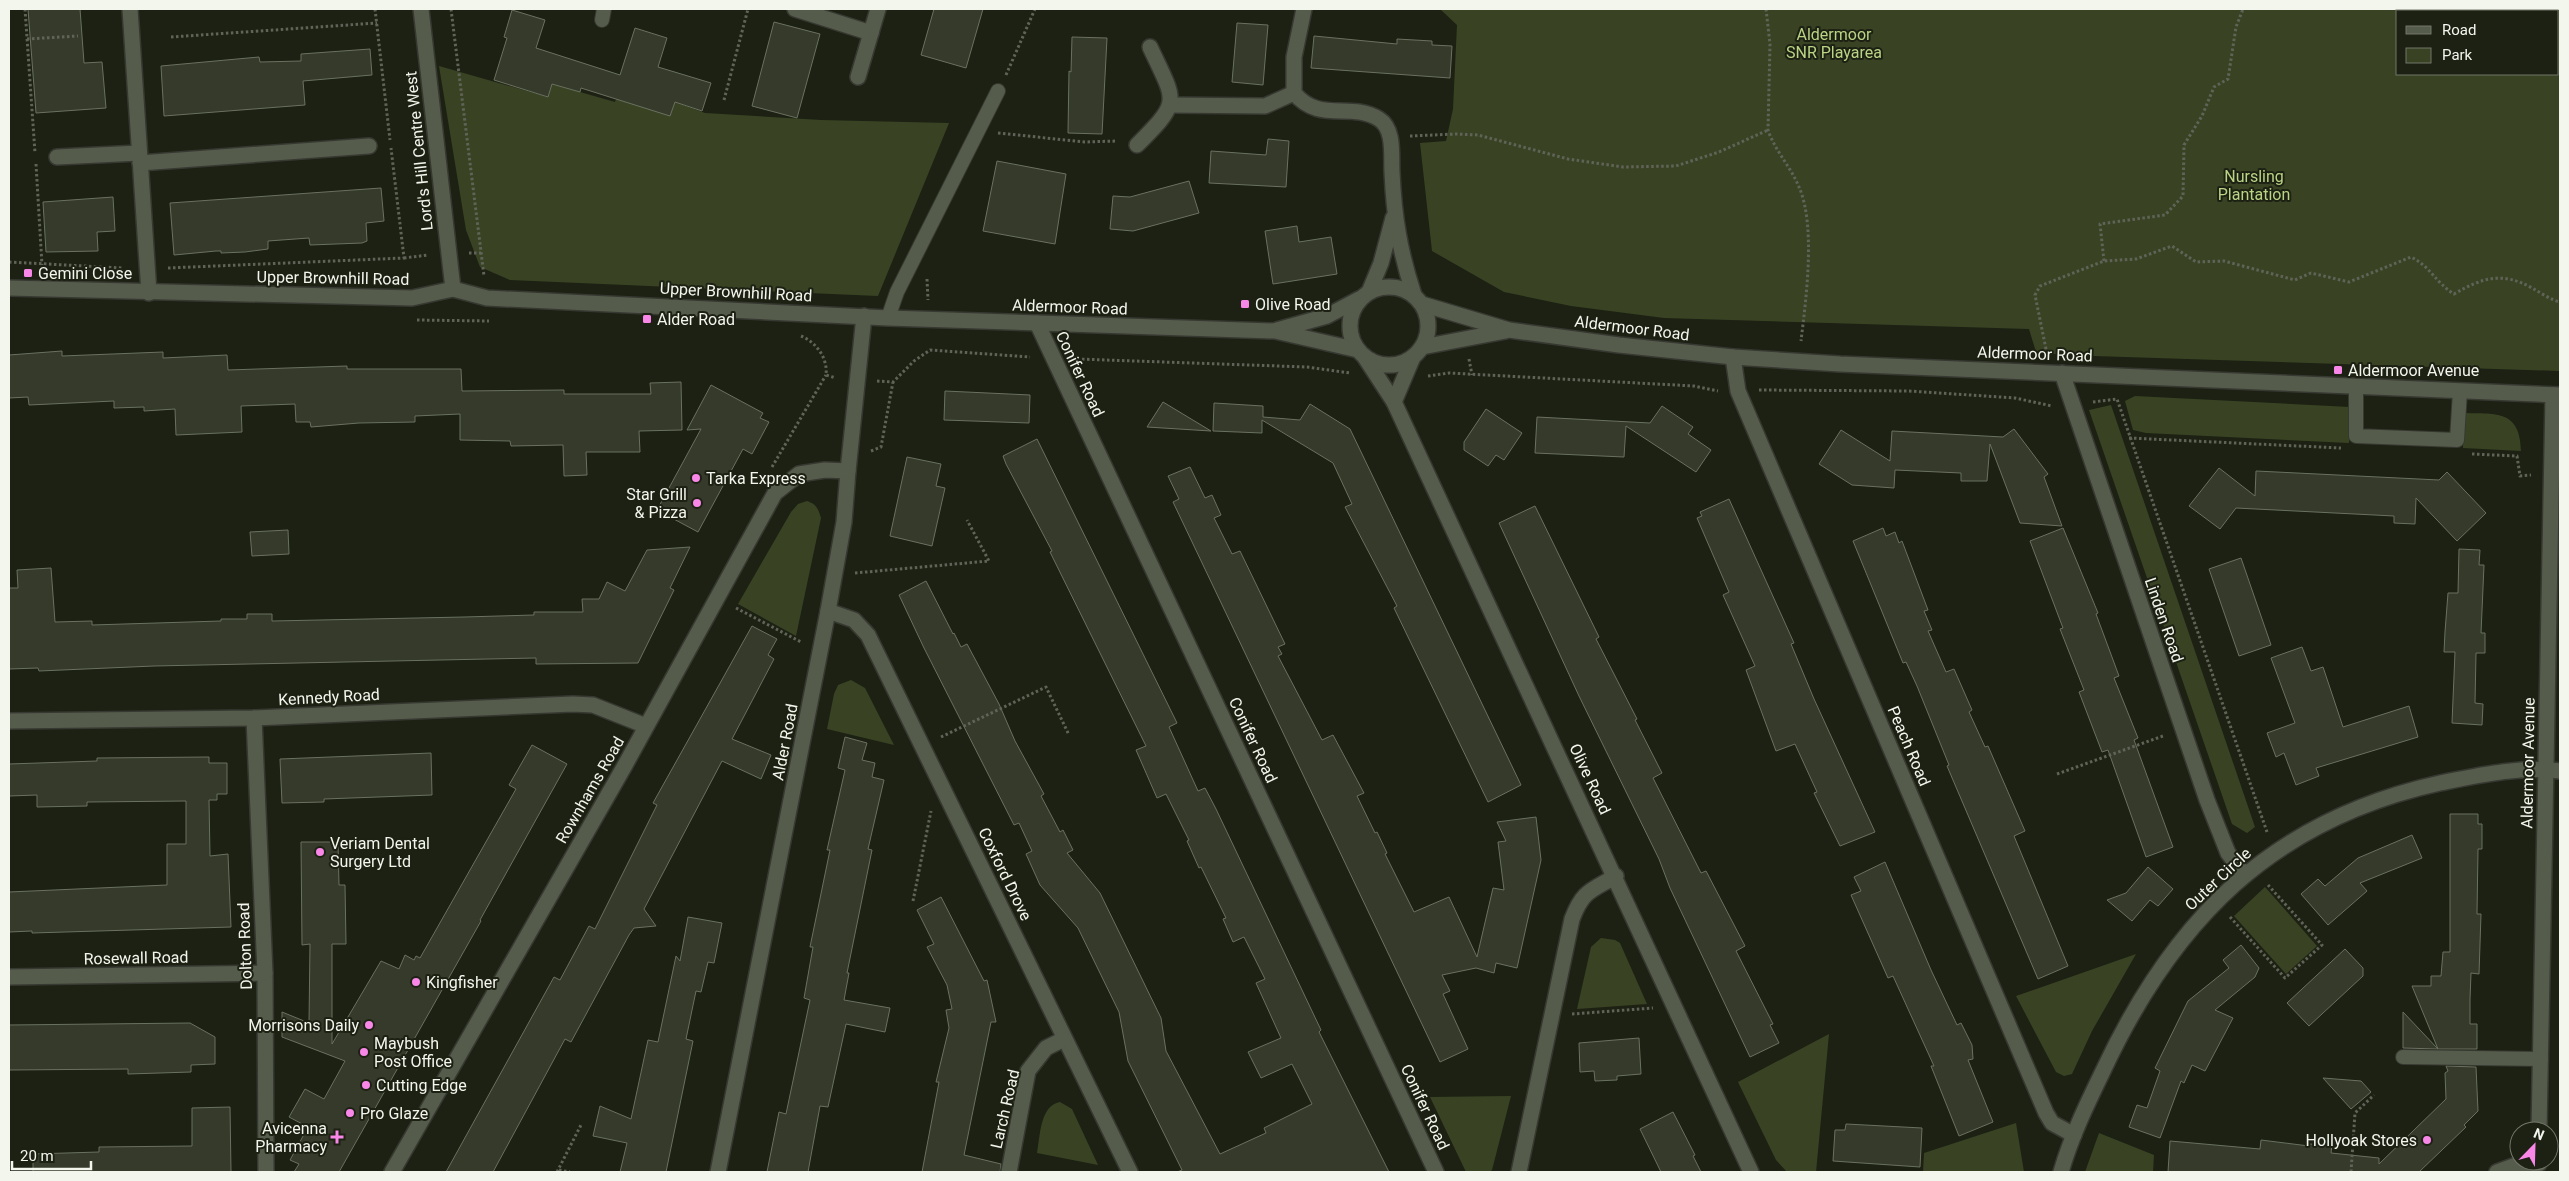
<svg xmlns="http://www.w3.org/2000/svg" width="2569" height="1181" viewBox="0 0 2569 1181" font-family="Roboto,sans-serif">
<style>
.green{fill:#394323;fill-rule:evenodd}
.building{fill:#353a2b;stroke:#6b7160}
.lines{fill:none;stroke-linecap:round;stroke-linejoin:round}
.lane-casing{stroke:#363931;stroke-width:16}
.street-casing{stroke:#363931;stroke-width:18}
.secondary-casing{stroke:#363931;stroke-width:18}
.path{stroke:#606458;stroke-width:3;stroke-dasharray:2.5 2.5;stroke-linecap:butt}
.lane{stroke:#565c4c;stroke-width:14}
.street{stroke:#565c4c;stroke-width:15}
.secondary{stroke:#565c4c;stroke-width:15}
.poi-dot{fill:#f987e8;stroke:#1c2113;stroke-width:2}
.labels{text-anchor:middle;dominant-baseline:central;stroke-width:4;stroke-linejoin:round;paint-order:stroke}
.park-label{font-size:16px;fill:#bad384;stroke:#1c2113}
.street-label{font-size:16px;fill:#f3f6ed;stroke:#1c2113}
.poi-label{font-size:16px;fill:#f3f6ed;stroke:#1c2113;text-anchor:start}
</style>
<rect width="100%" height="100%" fill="#1c2113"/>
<g class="green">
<path d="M1440,9H2560V371L2063,355L2036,352L2029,329L1664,318L1571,306L1504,292L1432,251L1420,143L1446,141L1453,109L1457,25ZM2398,11H2558V74H2398Z"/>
<path d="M439,66L548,97L552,84L615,102L616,99L670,115L675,102L705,113L821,120L949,123L878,296L510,280L480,267L466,230Z"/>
<path d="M2135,396L2350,407L2349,443L2146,433L2133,430L2125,401Z"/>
<path d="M2111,405L2255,827L2247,833L2232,824L2089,410Z"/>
<path d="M2464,413C2497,414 2520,410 2521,451L2463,448Z"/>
<path d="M807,501C816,504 818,508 821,518L796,636L738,604L791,512L798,504Z"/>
<path d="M851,680L865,688L894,745L827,729L834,694L838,685Z"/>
<path d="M2265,887L2317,946L2286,974L2234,916Z"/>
<path d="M1601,938L1615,940L1620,943L1647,1004L1577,1009L1591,947Z"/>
<path d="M2136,954L2092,1031L2072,1074L2064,1076L2056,1072L2016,996Z"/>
<path d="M1829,1034L1816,1172H1787L1776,1160L1738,1082Z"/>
<path d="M1511,1096L1492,1170L1489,1172H1466L1430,1097Z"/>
<path d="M1060,1102L1072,1109L1098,1165L1037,1153C1040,1137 1040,1105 1060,1102Z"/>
<path d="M2016,1123L2024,1172H1923L1924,1153Z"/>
<path d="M2099,1133L2154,1155L2153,1172H2085Z"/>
</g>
<g class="building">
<path d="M28,9H80L84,63L102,62L106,108L36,113Z"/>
<path d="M934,9H983L966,68L921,55Z"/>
<path d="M512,10L545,20L536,48L620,75L635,28L667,38L658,67L711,83L702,111L675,102L670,116L581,88L580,92L552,84L548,97L494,80L507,38L504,37Z"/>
<path d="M774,22L820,34L797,118L752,106Z"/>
<path d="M1237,23L1268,25L1263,85L1232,82Z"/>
<path d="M1314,36L1397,44V39L1432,41V45L1452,46L1450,78L1311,68Z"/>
<path d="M1072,37L1107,38L1102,134L1068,133L1069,71L1071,72Z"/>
<path d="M370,49L372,75L303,81L305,105L164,116L161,66L259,57L260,62L301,61V54Z"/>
<path d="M1268,139L1289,141L1286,187L1209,183L1211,151L1266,155Z"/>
<path d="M997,161L1066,174L1055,244L983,231Z"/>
<path d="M1189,181L1199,213L1133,231L1110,229L1113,196L1130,197Z"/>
<path d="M381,188L384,221L366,223L367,241L362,243L310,245L309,238L268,241V249L245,252L221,253V251H216L174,255L170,203Z"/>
<path d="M113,197L115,231L97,232L98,251L46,252L43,202Z"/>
<path d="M1297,226L1299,242L1331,237L1337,274L1273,284L1265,231Z"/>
<path d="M62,351V356L163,352V358L227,355L228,370L347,366V369H461L462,391L564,390V394H651L650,383L681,382L682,430L639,431L640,452H586L587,475L564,476L563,445L511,446L510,441L460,440V414L415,416V422L359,423L311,427L310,422H296L295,404L241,406L242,432L176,435L175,409L144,411V407L114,408V401L29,405L28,397L9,398V355Z"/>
<path d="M711,385L763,413L760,418L769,422L752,454L743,449L698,532L657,510L701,429L687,430Z"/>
<path d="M945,391L1030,395L1029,423L944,420Z"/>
<path d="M1163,402L1211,431L1147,427Z"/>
<path d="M1214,403L1263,406V417L1300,420L1310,404L1350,429L1521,785L1488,802L1394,608L1397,606L1345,507L1352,504L1333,463L1262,420V433L1213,431Z"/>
<path d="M1662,406L1693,427L1688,434L1711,450L1696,472L1626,426L1624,457L1535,453L1537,417L1650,423Z"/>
<path d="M1486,409L1522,433L1504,460L1496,455L1488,466L1464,450V442Z"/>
<path d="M2014,429L2048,474L2044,477L2062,526L2020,523L1990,444L1987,481H1961V473L1895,470L1894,488L1852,485L1819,464L1841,430L1890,461L1892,431L2003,437Z"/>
<path d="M1037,439L1177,723L1169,727L1198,791L1205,788L1216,809L1321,1030L1319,1032L1389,1172H1177L1182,1170L1128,1061L1119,1012L1078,928L1040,885L1026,854L1032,851L1019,823L1014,825L924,648L899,595L926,581L953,634L954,633L961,647L967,644L999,704L1015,741L1044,794L1041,796L1060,832L1063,830L1073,850L1067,853L1100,893L1161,1018L1166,1051L1220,1154L1266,1133L1264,1128L1312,1104L1292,1064L1261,1078L1248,1052L1281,1038L1256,983L1265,979L1244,937L1233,942L1223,919L1226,918L1201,867L1199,868L1187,841L1189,840L1166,794L1157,798L1136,750L1146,746L1050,552L1052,551L1006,464L1003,456Z"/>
<path d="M907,457L941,464L936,486L945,488L932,546L890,536Z"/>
<path d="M1190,467L1205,498L1212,495L1221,515L1214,518L1232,554L1240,551L1285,644L1278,647L1282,654L1278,656L1322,740L1333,735L1364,793L1357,796L1375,833L1377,832L1387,853L1385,854L1414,912L1449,897L1477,957L1493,888L1504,890L1498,842L1506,841L1497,822L1536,817L1541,860L1517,968L1496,963L1494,973L1476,968L1442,975L1450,991L1443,994L1468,1049L1440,1062L1173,502L1179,499L1168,476Z"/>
<path d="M2219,468L2255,496L2256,471L2439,480L2447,472L2486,513L2457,541L2416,498L2415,524L2394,523V516L2236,508L2220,529L2189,506Z"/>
<path d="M1729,499L1794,643L1791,644L1814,699L1875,832L1840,846L1814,793L1817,792L1795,744L1776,751L1746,670L1755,666L1723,595L1729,592L1697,518L1702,516L1700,512Z"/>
<path d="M1535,506L1599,637L1596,639L1637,719L1635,720L1662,773L1653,778L1701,873L1706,871L1745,946L1736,951L1773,1024L1770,1025L1779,1043L1750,1057L1670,888L1659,859L1579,696L1499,523Z"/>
<path d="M1883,528L1886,536L1895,532L1899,543L1902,541L1928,610L1924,611L1932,630L1928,631L1946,672L1954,669L1972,710L1969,712L1985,747L1988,746L2025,831L2014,836L2068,966L2038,979L1947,766L1949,765L1917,686L1906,662L1903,663L1853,541Z"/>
<path d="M2063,528L2098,613L2096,614L2119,676L2114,678L2138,738L2134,740L2173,847L2146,857L2108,750L2102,752L2079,692L2084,690L2060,629L2063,628L2030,541Z"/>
<path d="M288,530L289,554L252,556L250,532Z"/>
<path d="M690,547L670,588L674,590L638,663L536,664V658L154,666L39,671L38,668L9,669V588H18L17,570L51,568L55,622L92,621V625L221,621V619H247V614H272V621L464,617L534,615V612H583L582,599H599L607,582L625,591L647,550Z"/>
<path d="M2459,549L2480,550L2479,565H2484L2481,633H2485V653H2476L2475,703L2483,704L2482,725L2452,723L2455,652H2444L2445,632L2448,593H2458Z"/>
<path d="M2241,558L2271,645L2239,656L2209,569Z"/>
<path d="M752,626L777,639L768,655L774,659L732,739L771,755L761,779L722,761L644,909L656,926L634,928L629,935L571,1042L565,1039L493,1172H446L554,977L560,980L589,926L595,929L657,805L653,803Z"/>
<path d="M2302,647L2311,671L2323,667L2343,727L2409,706L2418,737L2316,768L2319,776L2296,785L2284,753L2276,757L2267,733L2295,723L2271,658Z"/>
<path d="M845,737L867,743L862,760L875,763L872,777L884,780L868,849L872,850L847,973H849L844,1000L890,1008L885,1032L846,1024L828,1107L820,1106L808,1172H767L779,1112L786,1114L810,1000L804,998L813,947H810L830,850H827L845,770L838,768Z"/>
<path d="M532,745L567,764L480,920L481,921L339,1172H294L299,1164L290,1160L308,1127L289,1117L305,1089L324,1099L345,1061L282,1037V1012L309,1023L310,944L302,945L301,842H338L339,885H345L346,944H332V1044L381,961L399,969L405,955L414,960L416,956L420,958L516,789L509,785Z"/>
<path d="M431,753L432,795L324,799V802L282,803L280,759Z"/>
<path d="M209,757V763H227V794H217V800H209L210,856L228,854L231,927L32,933V931L9,932V892L167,885V844H186V801L87,802V806L37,807V795L9,796V764L97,761V758Z"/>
<path d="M2450,814H2478V824H2482V849H2478L2477,914H2481L2479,974L2471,973L2470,999V1024H2477V1049H2438L2412,986H2431V976H2441L2443,952H2450Z"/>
<path d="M2412,835L2422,858L2360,883L2367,891L2328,925L2301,894L2318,879L2325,886L2358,858Z"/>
<path d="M1885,862L1931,970L1957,1025L1961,1023L1972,1045L1973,1059L1968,1060L1993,1122L1959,1136L1931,1066H1934L1893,976L1888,978L1851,895L1861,891L1854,877Z"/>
<path d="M2148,867L2173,889L2158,906L2150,900L2132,921L2107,900L2126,893Z"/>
<path d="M941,897L984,981L987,980L996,1022H991L964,1155L1001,1164L1000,1172H922L939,1082H936L949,1028L946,1010L952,1009L947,985L927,947L934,944L917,910Z"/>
<path d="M688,917L722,923L714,963L708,962L701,992L696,991L686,1039L693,1041L666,1172H620L627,1143L593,1136L600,1106L631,1119L648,1040L658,1042L676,956L680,961Z"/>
<path d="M2241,945L2259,968L2255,977L2215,1010L2233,1018L2205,1071L2192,1065L2184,1083L2181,1081L2160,1138L2129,1127L2137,1105L2147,1108L2160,1071L2155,1068L2188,1001L2229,968L2223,960Z"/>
<path d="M2345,949L2363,968V976L2309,1026L2287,1003Z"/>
<path d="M2403,1012L2438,1049L2403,1048Z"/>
<path d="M190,1023L215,1037V1064L191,1065V1072L128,1074V1069L9,1070V1025Z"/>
<path d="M1639,1038L1641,1074L1617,1076V1080L1595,1081L1594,1071L1580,1072L1579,1043Z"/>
<path d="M2446,1066L2476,1067L2478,1111L2464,1125L2466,1127L2419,1172H2168L2170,1141L2260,1149L2261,1140L2309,1146V1144L2332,1145L2331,1153L2379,1158V1164L2446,1099L2445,1073L2448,1071Z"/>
<path d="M2323,1078L2361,1081L2371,1092L2351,1109Z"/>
<path d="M230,1107L231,1172H33V1154L99,1152V1147L192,1146V1108Z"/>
<path d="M1673,1112L1695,1155L1693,1156L1701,1172H1661L1640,1129Z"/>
<path d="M1846,1124L1922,1128L1920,1167L1833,1161L1835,1130H1845Z"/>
</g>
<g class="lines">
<g class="lane-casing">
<g id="lane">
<path d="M602,20L604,9"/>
<path d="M888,318L897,292L998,91"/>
<path d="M2356,386V436L2457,440L2460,391"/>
<path d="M2403,1057L2541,1059"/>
</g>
</g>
<g class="street-casing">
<g id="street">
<path d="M130,9L149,293"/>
<path d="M795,9L871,33"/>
<path d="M1304,9L1294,57V93C1320,124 1350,101 1379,119C1395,129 1391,156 1392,172C1394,218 1400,252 1414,295"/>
<path d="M858,77L878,9"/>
<path d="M1170,105L1265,106L1294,93"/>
<path d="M1137,145C1182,100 1176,103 1150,47"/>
<path d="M57,157L139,153"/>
<path d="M140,163L369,146"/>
<path d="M1369,292L1381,263L1393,218"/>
<path d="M1037,323L1436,1172"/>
<path d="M1733,357L1738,391L2046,1113L2052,1123L2074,1135"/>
<path d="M2062,373L2207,800L2228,853L2244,874"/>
<path d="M828,611L854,620L868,635L1130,1172"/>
<path d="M254,718L265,973L266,1172"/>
<path d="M9,721L254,718L573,704L593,705L646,726"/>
<path d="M9,977L265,973"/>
<path d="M2539,1131L2553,395"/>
<path d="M718,1172L828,611L844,522L848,471"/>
<path d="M1009,1172L1028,1071L1046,1048L1064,1039"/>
<path d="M1519,1172L1572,919C1583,890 1591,891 1616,876"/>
<path d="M2061,1172C2071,1137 2087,1104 2103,1071C2174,919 2272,820 2440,783C2480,775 2520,766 2560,771"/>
<path d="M2497,1172L2516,1165L2539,1164"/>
</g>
</g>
<g class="secondary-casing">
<g id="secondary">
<path d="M421,9L453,289"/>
<circle cx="1389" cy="326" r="39"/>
<path d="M9,288L412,298L453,289L487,298L888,318L1275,331L1358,350"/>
<path d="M1422,304L1509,330L1619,345L1733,357L1840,364L2560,395"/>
<path d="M1277,330L1327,316L1359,299"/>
<path d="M1422,347L1506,331"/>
<path d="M1364,356L1394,402L1751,1172"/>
<path d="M1394,402L1413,357"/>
<path d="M392,1172L624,767L775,493L799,474L825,470L848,471L864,316"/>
</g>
</g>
<g class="path">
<path d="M25,9L35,153"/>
<path d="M375,9L390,140"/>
<path d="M451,9L484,276"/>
<path d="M1766,9L1770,44L1768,130C1775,151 1791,167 1799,187C1816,226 1806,299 1801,341"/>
<path d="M171,37L377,23"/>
<path d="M27,39L78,36"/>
<path d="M1006,75L1035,9"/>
<path d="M724,100L748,9"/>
<path d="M998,133L1085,142L1117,141"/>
<path d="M1410,136L1456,134L1478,135L1568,159L1623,167L1676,166L1719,152L1768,130"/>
<path d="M36,164L42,265"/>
<path d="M469,253H481"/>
<path d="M404,258L428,255"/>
<path d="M2104,261L2100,224L2165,215L2183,196L2184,145L2202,116L2214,87L2228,79L2236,27L2243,9"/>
<path d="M9,262L122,268"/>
<path d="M168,268L404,258L391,148"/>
<path d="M927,279L928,300"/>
<path d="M417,320L489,321"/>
<path d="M801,336C816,342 828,358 826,375L836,378"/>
<path d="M2047,354L2035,295L2040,286L2104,261L2136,259L2172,246L2196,262L2224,261L2295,280L2311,273L2349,282L2411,257C2431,267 2435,282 2454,294C2482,278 2502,271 2532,288C2541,293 2551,300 2560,302"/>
<path d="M1077,359L1307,367L1350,373"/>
<path d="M1469,359L1472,375"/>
<path d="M1428,376L1449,373L1694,386L1718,391"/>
<path d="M877,381L893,382L914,361L930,350L1030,357"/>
<path d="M1759,390L1909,391L2015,398L2052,406"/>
<path d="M2093,402L2117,399L2267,832"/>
<path d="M2129,438L2341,448"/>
<path d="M871,451L881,447L893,382"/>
<path d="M2472,454L2517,456L2520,476L2531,475"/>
<path d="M772,467L826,375"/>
<path d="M855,573L989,561L967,520"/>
<path d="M736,608L801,642"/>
<path d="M941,737L1046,687L1069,735"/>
<path d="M2057,774L2163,736"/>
<path d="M913,901L931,811"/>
<path d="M2230,917L2285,978L2322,945L2268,885"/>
<path d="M1572,1014L1653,1008"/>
<path d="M559,1170L570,1172"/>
<path d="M557,1172L582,1123"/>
<path d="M2351,1172L2355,1113L2374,1095"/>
</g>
<use href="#lane" class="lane"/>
<use href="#street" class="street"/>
<use href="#secondary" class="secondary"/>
</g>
<g class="poi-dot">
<rect x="23" y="268" width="10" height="10" rx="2.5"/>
<rect x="1240" y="299" width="10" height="10" rx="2.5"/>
<rect x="642" y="314" width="10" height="10" rx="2.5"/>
<rect x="2333" y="365" width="10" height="10" rx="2.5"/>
<circle cx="696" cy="478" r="5"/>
<circle cx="697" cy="503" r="5"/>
<circle cx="320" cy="852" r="5"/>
<circle cx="416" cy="982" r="5"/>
<circle cx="369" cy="1025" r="5"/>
<circle cx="364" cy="1052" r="5"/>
<circle cx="366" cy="1085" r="5"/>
<circle cx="350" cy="1113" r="5"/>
<path d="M334.5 1129.5h5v5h5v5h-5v5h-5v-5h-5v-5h5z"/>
<circle cx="2427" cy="1140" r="5"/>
</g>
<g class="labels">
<g class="park-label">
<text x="1834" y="34">Aldermoor<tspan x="1834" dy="18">SNR Playarea</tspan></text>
<text x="2254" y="176">Nursling<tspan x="2254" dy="18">Plantation</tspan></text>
</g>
<g class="street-label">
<text transform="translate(419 151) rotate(-96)">Lord's Hill Centre West</text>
<text transform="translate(333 278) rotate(1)">Upper Brownhill Road</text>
<text transform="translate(736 292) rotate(3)">Upper Brownhill Road</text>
<text transform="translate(1070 307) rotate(2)">Aldermoor Road</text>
<text transform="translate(1632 328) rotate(7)">Aldermoor Road</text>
<text transform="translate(2035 354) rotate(2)">Aldermoor Road</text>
<text transform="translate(1080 374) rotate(65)">Conifer Road</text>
<text transform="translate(2164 620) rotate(71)">Linden Road</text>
<text transform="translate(329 697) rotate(-3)">Kennedy Road</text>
<text transform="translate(1253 740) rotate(65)">Conifer Road</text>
<text transform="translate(785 742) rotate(-79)">Alder Road</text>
<text transform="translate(1909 746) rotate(67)">Peach Road</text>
<text transform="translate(2528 763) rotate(-89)">Aldermoor Avenue</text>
<text transform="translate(1590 779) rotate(65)">Olive Road</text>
<text transform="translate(590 790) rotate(-60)">Rownhams Road</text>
<text transform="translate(1005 874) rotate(64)">Coxford Drove</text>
<text transform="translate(2218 879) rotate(-43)">Outer Circle</text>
<text transform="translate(245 946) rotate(-92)">Dolton Road</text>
<text transform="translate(136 958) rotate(-1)">Rosewall Road</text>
<text transform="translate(1425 1107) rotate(65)">Conifer Road</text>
<text transform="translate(1005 1109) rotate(-77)">Larch Road</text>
</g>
<g class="poi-label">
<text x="38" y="273">Gemini Close</text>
<text x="1255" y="304">Olive Road</text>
<text x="657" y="319">Alder Road</text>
<text x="2348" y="370">Aldermoor Avenue</text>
<text x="706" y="478">Tarka Express</text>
<text x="687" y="494" text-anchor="end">Star Grill<tspan x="687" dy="18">&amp; Pizza</tspan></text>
<text x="330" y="843">Veriam Dental<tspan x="330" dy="18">Surgery Ltd</tspan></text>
<text x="426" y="982">Kingfisher</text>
<text x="359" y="1025" text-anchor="end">Morrisons Daily</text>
<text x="374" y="1043">Maybush<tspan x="374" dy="18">Post Office</tspan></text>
<text x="376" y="1085">Cutting Edge</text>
<text x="360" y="1113">Pro Glaze</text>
<text x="327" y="1128" text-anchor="end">Avicenna<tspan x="327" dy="18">Pharmacy</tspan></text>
<text x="2417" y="1140" text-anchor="end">Hollyoak Stores</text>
</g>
</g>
<rect width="2569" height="1181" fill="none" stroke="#f3f6ed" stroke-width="20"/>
<rect x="2396" y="10" width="162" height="65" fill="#1c2113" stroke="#72766a"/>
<rect x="2406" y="26" width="25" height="8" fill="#565c4c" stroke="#72766a"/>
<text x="2442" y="35" font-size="15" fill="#f3f6ed">Road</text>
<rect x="2406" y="48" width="25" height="15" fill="#394323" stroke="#72766a"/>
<text x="2442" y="60" font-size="15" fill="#f3f6ed">Park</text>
<g transform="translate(2534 1146) rotate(23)"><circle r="24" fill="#1c2113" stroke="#72766a"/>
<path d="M0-4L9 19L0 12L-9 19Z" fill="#f987e8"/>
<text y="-8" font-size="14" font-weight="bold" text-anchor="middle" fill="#f3f6ed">N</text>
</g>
<path d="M12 1161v8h79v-8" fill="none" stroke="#f3f6ed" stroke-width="2.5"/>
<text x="20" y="1161" font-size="15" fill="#f3f6ed" stroke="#1c2113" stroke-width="4" paint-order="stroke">20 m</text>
</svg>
